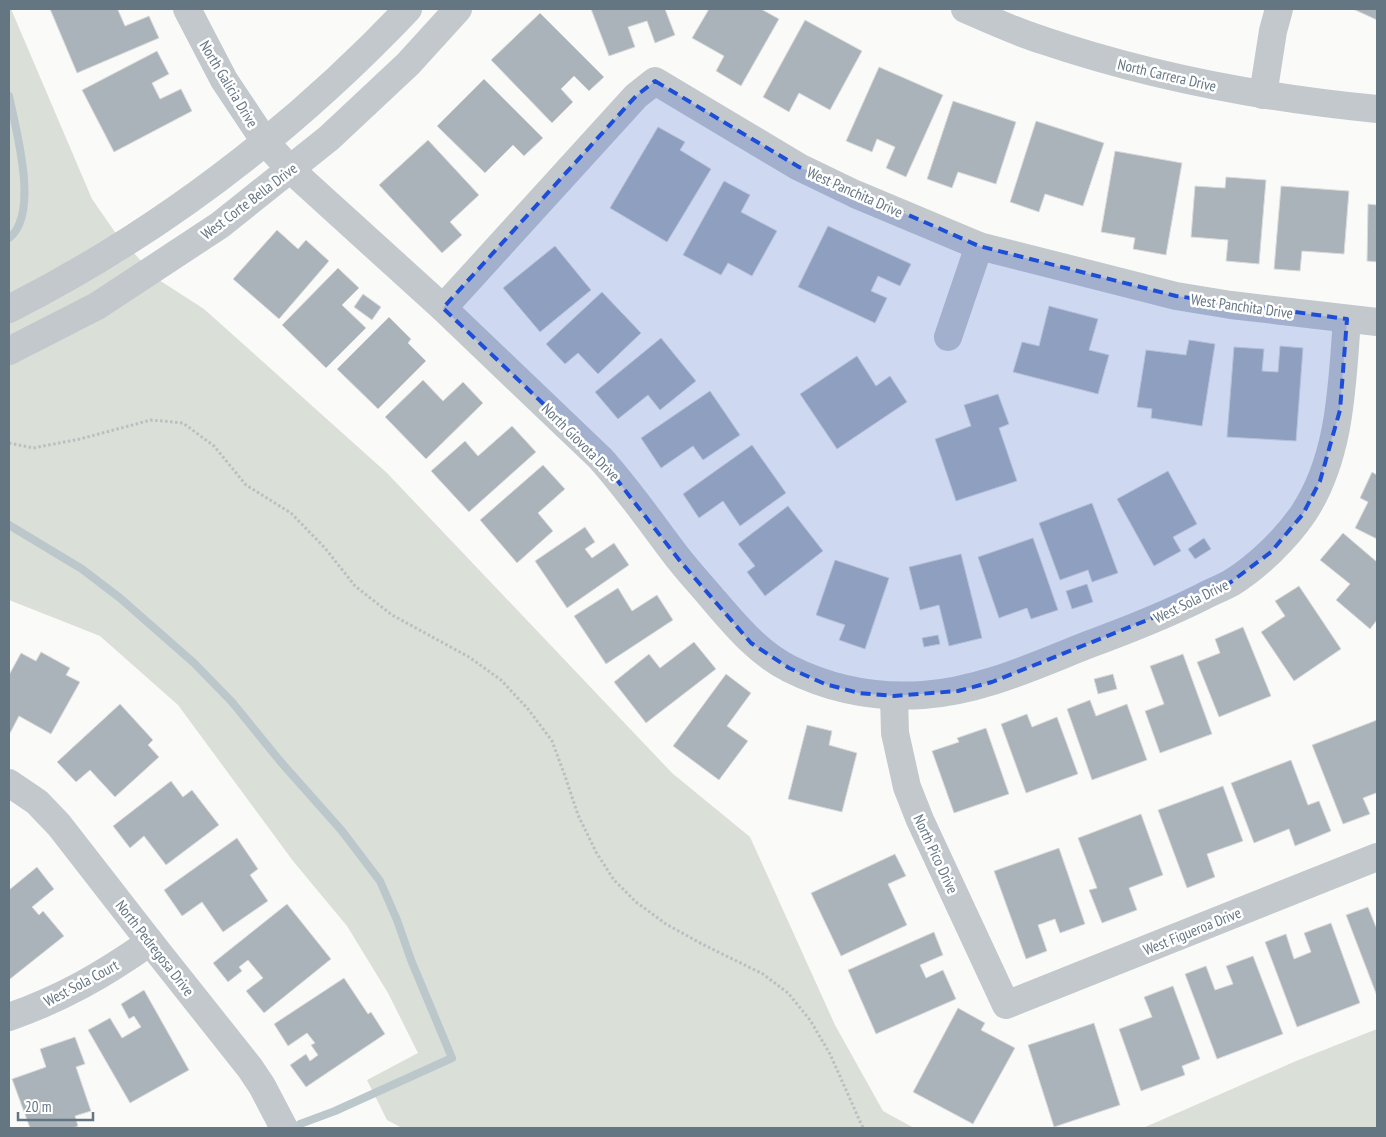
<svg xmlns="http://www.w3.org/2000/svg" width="1386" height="1137" viewBox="0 0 1386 1137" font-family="'PT Sans Narrow',sans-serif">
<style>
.green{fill:#dadfd7}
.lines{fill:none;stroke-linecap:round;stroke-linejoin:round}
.stream{stroke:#bbc7cb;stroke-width:8}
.building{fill:#aab3b9;stroke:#dcdcda}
.path{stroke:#bbbfc2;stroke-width:3;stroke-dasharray:2.5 2.5;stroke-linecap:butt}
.minor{stroke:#c3c8cc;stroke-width:28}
.marked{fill:#1d4ed8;fill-opacity:0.2;stroke:#1d4ed8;stroke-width:4;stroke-dasharray:10 6;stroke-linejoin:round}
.labels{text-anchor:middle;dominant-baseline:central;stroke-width:5;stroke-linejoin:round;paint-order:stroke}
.street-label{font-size:15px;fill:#657683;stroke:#fff}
</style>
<rect width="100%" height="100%" fill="#fafaf8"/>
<g class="green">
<path d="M9,9H11L92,199L117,235L159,280L204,309L387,473L672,773L750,837L835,1025L883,1111L914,1128H402L387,1120L367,1080L418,1053L388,993L347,926L293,861L178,705L100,636L9,600Z"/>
<path d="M1377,1029V1128H1143L1296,1061Z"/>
</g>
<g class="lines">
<g class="stream">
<path d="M9,96C16,130 40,214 9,238"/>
<path d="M9,525L82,569L120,598L194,663L232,702L280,761L342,831L380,881L397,920L411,960L452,1058L335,1111L300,1124"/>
</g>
</g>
<g class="building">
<path d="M50,9H120L118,10L125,26L149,16L159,38L77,73Z"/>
<path d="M591,9H665L675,35L655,43L647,21L628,27L635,47L609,56Z"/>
<path d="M709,9H761L779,19L741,86L716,71L724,56L692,38Z"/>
<path d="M1353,9H1377V20Z"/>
<path d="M540,13L604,77L589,91L574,76L561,89L573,102L552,123L491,60Z"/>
<path d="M805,20L862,51L830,110L799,93L789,112L763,97Z"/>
<path d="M157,51L169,74L152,83L160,99L181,89L192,111L114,152L82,90Z"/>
<path d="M879,67L943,95L906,177L886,168L895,147L877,139L872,152L846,141Z"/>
<path d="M484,79L543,138L524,156L513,145L485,173L437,126Z"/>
<path d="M953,101L1016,122L996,184L958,172L952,188L927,179Z"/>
<path d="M1036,121L1104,143L1083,206L1045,194L1039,212L1010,202Z"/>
<path d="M658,127L685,142L680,150L711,169L667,242L610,208Z"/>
<path d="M428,140L479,195L450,222L462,235L442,253L379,185Z"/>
<path d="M1115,151L1182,163L1166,255L1133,249L1135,238L1101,232Z"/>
<path d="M1226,177L1266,180L1259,264L1226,261L1228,240L1191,237L1195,186L1225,188Z"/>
<path d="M724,181L750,195L741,212L777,231L752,276L728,263L721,275L683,255Z"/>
<path d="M1281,186L1349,191L1344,254L1302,251L1300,271L1274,269Z"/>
<path d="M1368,204L1377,205V262L1367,261Z"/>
<path d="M828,226L911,264L900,286L878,276L871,291L887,298L875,323L798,287Z"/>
<path d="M277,230L298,249L306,240L329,261L279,319L233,279Z"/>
<path d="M555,246L591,290L540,332L503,288Z"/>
<path d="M338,268L359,288L342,305L366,328L326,368L282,325Z"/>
<path d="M602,292L641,333L598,374L578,353L565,364L546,344Z"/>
<path d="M363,294L381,307L372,320L354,307Z"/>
<path d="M1049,306L1098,319L1089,350L1109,355L1098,394L1013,372L1022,342L1039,346Z"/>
<path d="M389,317L411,339L408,343L426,361L378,409L337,369Z"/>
<path d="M661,338L696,381L660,410L648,395L618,419L595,392Z"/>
<path d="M1189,340L1215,344L1202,426L1151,418L1152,409L1137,407L1146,350L1186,355Z"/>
<path d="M1280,346L1303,348L1296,441L1227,437L1234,347L1264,349L1262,371L1278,372Z"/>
<path d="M857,356L876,386L890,376L907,402L837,449L800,394Z"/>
<path d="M423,380L443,401L463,382L483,403L426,459L385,417Z"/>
<path d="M710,391L740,435L703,460L693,446L661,468L641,438Z"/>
<path d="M998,394L1009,424L999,428L1017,481L956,501L935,439L971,426L964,405Z"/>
<path d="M512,426L536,452L469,512L431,471L465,441L478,456Z"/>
<path d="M752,445L786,493L740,526L723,501L699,518L683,494Z"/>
<path d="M543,465L565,489L538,513L553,531L517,563L480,520Z"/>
<path d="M1168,471L1197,524L1173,537L1181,551L1154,566L1117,499Z"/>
<path d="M1372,472L1377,475V539L1355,528L1368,502L1360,498Z"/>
<path d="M1092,503L1118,573L1092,582L1088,570L1060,580L1039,523Z"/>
<path d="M788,506L823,551L765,596L747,572L755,566L738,544Z"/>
<path d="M585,527L595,542L585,549L592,558L614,543L629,565L567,608L535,561Z"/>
<path d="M1343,533L1377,562V620L1370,629L1336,600L1350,584L1320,560Z"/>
<path d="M1033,538L1058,610L1031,619L1027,608L999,618L978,557Z"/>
<path d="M1204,538L1211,549L1195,559L1188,549Z"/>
<path d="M961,554L982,638L949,646L939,605L920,610L909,567Z"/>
<path d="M835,560L889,578L865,649L839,640L845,625L816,615Z"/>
<path d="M1087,584L1093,602L1072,609L1066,591Z"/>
<path d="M1299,586L1341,649L1294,681L1261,632L1285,616L1275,601Z"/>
<path d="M618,588L632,611L657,595L673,620L606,664L574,616Z"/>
<path d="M1243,627L1271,696L1219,717L1197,662L1220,653L1215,639Z"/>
<path d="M938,635L940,644L924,647L922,638Z"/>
<path d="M694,642L716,669L646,723L614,682L649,654L660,668Z"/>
<path d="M41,652L70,668L66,675L80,682L51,734L19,716L9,735V675L21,653L36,661Z"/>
<path d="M1183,654L1212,734L1160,753L1145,711L1164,704L1150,666Z"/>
<path d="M726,674L751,693L727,726L748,741L719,780L673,746Z"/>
<path d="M1113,674L1117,689L1098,694L1094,679Z"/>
<path d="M1090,700L1096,716L1127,704L1147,760L1092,780L1067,709Z"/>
<path d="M120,704L153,740L148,745L159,757L115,797L90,770L76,782L57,762Z"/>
<path d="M1027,714L1032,727L1057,717L1078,774L1026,793L1001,724Z"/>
<path d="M1377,720V796L1376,793L1363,798L1370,814L1343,824L1312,745Z"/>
<path d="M807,725L832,731L829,745L857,753L842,812L788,799Z"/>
<path d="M986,728L1009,794L954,813L932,751L959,742L957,738Z"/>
<path d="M1291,760L1308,805L1319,801L1331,831L1295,846L1289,829L1254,843L1231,783Z"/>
<path d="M171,781L183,797L192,790L219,825L166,865L144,836L130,848L113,826Z"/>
<path d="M1223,786L1243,841L1207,854L1215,877L1187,888L1158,810Z"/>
<path d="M1141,814L1163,875L1129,888L1137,910L1102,923L1089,890L1097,888L1078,838Z"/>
<path d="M237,838L258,869L250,875L268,901L223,932L202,902L182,916L164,890Z"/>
<path d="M1059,848L1085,924L1060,933L1055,919L1038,925L1047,951L1026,959L994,871Z"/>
<path d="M895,854L906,876L888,884L907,925L841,956L811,893Z"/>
<path d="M37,867L54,889L32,907L39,915L43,911L64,936L10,979L9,977V890Z"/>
<path d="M287,904L331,959L264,1013L246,991L263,978L248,960L239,967L242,971L228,982L213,963Z"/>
<path d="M1368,907L1376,927H1377V996L1346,915Z"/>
<path d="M1331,923L1360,1003L1297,1027L1265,942L1286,934L1294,959L1311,952L1304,933Z"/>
<path d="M934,932L943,955L920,965L926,978L943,970L956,999L876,1034L848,970Z"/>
<path d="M1253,956L1283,1034L1217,1059L1185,974L1206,966L1215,990L1233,984L1226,966Z"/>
<path d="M344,978L368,1014L371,1012L385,1034L306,1087L290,1065L306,1054L310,1061L318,1055L311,1045L315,1043L307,1033L288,1046L274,1024Z"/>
<path d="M1173,986L1200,1059L1182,1066L1185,1075L1141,1091L1119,1029L1152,1017L1144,997Z"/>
<path d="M144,990L189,1070L130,1103L88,1030L110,1018L122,1038L141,1027L134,1016L129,1019L121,1004Z"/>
<path d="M958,1008L985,1023L981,1030L1015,1048L973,1124L913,1092Z"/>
<path d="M1094,1023L1120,1105L1054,1127L1028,1045Z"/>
<path d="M75,1037L85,1064L76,1067L91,1111L75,1116L78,1126L73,1128H30L12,1079L46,1067L40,1049Z"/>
</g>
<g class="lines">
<path class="path" d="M9,443L33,448L80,439L151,420L183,423L214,446L246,485L291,513L325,548L355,586L392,615L469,657L501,680L528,709L552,741L565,776L578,815L596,852L614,880L636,902L666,924L702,944L763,974L788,993L810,1020L830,1054L863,1128"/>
<g class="minor">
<path d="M187,9L224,80L266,143L291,170L443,308L600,458C628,489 652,524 678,558C689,572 701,585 712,598C735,625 758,653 790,669C832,690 877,698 923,695C982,691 1036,665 1090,644C1128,630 1166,615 1202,597C1211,592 1222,588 1231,583C1257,567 1286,539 1303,514C1341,457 1342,385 1347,319"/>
<path d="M965,9C990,20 1016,32 1042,40C1151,77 1263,98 1377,109"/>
<path d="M1263,95L1273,31L1279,9"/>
<path d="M443,308L636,96L655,81L799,167L855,194L979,246L1176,296L1231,305L1377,322"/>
<path d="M9,309C159,233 293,130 408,9"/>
<path d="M948,337L979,246"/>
<path d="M9,351L97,306L220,225L329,138L408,64L458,9"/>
<path d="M894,696L895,733L907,787L920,820L1006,1005L1377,857"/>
<path d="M9,783L37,802L59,825L150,942L250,1068L262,1086L284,1128"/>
<path d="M9,1017C63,998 103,975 150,942"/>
</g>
</g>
<path class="marked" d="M655,81L799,167L979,246L1176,296L1347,319L1340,410L1320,481L1303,514L1271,552L1231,582L1190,603L992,682L958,691L894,696L859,693L825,684L789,668L751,643L680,561L600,458L443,308L636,96Z"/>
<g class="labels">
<g class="street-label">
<text transform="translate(1167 75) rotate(13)">North Carrera Drive</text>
<text transform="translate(229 84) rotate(59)">North Galicia Drive</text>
<text transform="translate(855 192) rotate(24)">West Panchita Drive</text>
<text transform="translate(249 201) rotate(-37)">West Corte Bella Drive</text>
<text transform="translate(1242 306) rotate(8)">West Panchita Drive</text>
<text transform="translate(581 442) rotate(45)">North Giovota Drive</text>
<text transform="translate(1191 601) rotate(-26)">West Sola Drive</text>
<text transform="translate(936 854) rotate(65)">North Pico Drive</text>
<text transform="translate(1192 931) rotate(-22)">West Figueroa Drive</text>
<text transform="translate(155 948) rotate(52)">North Pedregosa Drive</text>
<text transform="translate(81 983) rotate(-28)">West Sola Court</text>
</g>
</g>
<rect width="1386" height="1137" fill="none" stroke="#657683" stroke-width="20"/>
<path d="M18 1112v8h75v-8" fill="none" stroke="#657683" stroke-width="2.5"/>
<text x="25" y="1112" font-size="15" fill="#657683" stroke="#ffffff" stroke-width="4" paint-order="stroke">20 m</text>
</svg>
